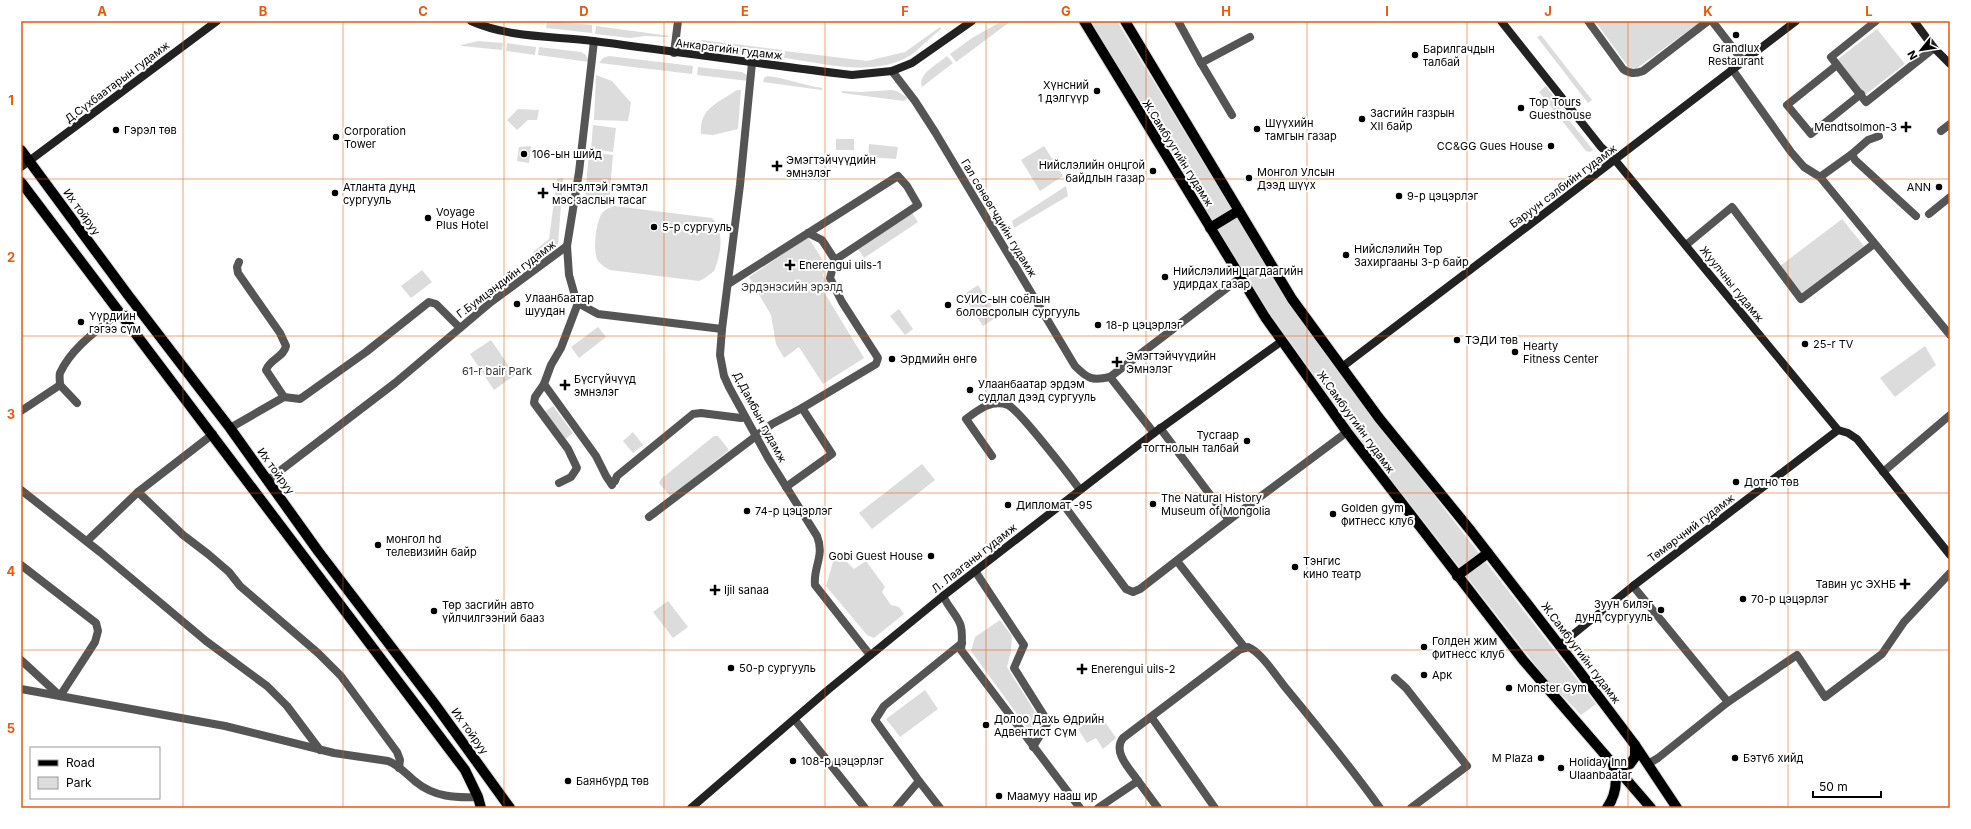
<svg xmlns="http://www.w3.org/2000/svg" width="1971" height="829" viewBox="0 0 1971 829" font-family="Inter,sans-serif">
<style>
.green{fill:#dcdcdc}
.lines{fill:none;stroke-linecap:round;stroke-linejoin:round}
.primary-casing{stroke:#dbdbdb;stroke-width:12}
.minor{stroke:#555;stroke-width:8}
.tertiary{stroke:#555;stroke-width:8}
.secondary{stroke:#222;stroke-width:8}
.primary{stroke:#000;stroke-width:10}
.grid{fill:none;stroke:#e8590c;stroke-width:1;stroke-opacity:0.55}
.poi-dot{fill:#000;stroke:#fff;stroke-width:1.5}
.labels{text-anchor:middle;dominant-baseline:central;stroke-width:4;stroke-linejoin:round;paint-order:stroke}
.poi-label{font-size:11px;fill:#000;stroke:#fff;text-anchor:start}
.street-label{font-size:11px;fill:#000;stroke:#fff}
.park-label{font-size:11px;fill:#333;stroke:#fff}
.neatline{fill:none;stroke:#e8590c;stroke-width:1.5}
.grid-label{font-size:13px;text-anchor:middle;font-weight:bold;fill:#e8590c}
</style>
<rect width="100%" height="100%" fill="#fff"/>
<g class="green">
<path d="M547,21L592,25V33L546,28Z"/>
<path d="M1002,21H1011L956,62L950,54L972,38Z"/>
<path d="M1089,21H1117L1290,305L1346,382L1596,704L1581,715L1548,681L1368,450L1272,317Z"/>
<path d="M1595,21H1700V22L1632,72Z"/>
<path d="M596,26L670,36L667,37L645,36L630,38L595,34Z"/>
<path d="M940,27L941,29C931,37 921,47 911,55C875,78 823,63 784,58L785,51L867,61L905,52Z"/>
<path d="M1877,29L1905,64L1865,95L1838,59Z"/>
<path d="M1541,35L1592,100L1588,103L1537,37Z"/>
<path d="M702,40L782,50L781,57L701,47Z"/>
<path d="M478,41L503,43L502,50L462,46L461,45Z"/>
<path d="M507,43L536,47L535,55L506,51Z"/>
<path d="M539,47L581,52L586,55L589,62L538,55Z"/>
<path d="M609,56L693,66L692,74L599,63L603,58Z"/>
<path d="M947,56L953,63L922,87C917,74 938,64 947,56Z"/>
<path d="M698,67L742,72L747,75L749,81L697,75Z"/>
<path d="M596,75L612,81L631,103L628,121L594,120Z"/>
<path d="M767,76C786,78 803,85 822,88V90L763,82L764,78Z"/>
<path d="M1546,86L1556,100L1561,110L1593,150L1590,152L1586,151L1539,92Z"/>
<path d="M737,90H741L738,129L713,135L701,134C699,108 718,103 737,90Z"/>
<path d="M891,90L897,91L908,98L904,101L842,93V91L862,92Z"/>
<path d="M518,109L539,110L537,120H528L517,130L507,120Z"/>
<path d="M593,125L616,128L613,152L591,149Z"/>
<rect x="836" y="139" width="18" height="11"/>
<path d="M869,144L898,147L896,159L868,157Z"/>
<path d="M531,146L529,163L517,161L519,147Z"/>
<path d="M1044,146L1063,176L1040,191L1021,160Z"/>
<path d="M589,152L613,155L609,201L585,198Z"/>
<path d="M563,178L558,245L538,259L533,252L549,239L557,179Z"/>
<path d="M1066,186L1068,196L1014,228L1012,221Z"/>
<path d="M614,206L712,218C725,232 721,254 714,271L705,278L699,281L610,270C606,268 601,265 598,261C592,252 596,219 603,212C606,209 611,207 614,206Z"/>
<path d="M912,213L918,222L864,258L858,249Z"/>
<path d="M1842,219L1864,246L1802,293L1780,266Z"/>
<path d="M808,237L826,265L823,276L830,287L824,292L864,358L823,384L799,347L784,358L776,344L771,315L749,277Z"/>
<path d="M422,270L432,282L411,298L401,286Z"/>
<path d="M978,285L998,316L983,326L963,295Z"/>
<path d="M899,309L913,329L905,335L890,316Z"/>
<path d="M598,327L606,337L579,358L571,347Z"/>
<path d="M491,340L515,375L494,390L470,354Z"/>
<path d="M1925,346L1936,365L1895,397L1880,378Z"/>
<path d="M553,406L573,433L563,441L543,413Z"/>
<path d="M633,432L643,445L633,453L623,441Z"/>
<path d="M714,436H718L729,450L671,497L659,483L661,479Z"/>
<path d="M922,464L935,480L872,529L859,513Z"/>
<path d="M835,555L841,556L854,569L866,561L885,587L882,592L891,605L899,607L904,614L874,638L867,635L826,586Z"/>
<path d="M668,601L688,627L673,638L653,612Z"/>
<path d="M1000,620L1012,636L1011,651L1007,667L1040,720L1030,732L971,651L975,637Z"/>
<path d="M925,690L938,709L900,737L886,719Z"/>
<path d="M1099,713L1116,738L1103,749L1096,738L1087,743L1078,729Z"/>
</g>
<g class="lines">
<g class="primary-casing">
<g id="primary">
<path d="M1084,21L1265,317L1347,432L1523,660L1651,808"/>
<path d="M1125,21L1292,299L1379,418L1471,531L1577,668L1635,745L1677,808"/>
<path d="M21,150L128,295L230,428L318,551L434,703L510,808"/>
<path d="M21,182L465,770L478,797L481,808"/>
<path d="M1210,228L1238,211"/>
<path d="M1457,576L1488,553"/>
<path d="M1613,762L1621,766L1630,764L1635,757V745"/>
<path d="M1607,808C1616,795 1618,780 1613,765"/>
</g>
</g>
<g class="minor">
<path d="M1178,21L1201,63L1250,37"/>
<path d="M1588,21L1623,69C1630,74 1635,74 1643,71L1708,21"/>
<path d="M1712,21L1743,61"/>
<path d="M1876,21L1831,57L1866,102L1934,48"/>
<path d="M1201,63L1232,115"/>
<path d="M1837,65L1787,105L1811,134L1861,94"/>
<path d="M1732,69L1791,152L1804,167L1820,177L1950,335"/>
<path d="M892,71L915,101L935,132L1075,366C1088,379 1092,381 1110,377L1154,433"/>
<path d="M1941,131L1950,124"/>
<path d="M1852,154L1855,160L1916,216"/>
<path d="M1820,177L1852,154L1868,140L1879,136"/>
<path d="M1929,214L1950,197"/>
<path d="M1686,245L1732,207L1801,299L1874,244"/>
<path d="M239,262L237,267L238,273L280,333L286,346C284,357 270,359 266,370L284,397"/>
<path d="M728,284L898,176L907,186L918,205L835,260L822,240L808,233"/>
<path d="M578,303L561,348L551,365L544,384L596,456L606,476L612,485"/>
<path d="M1110,377L1240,278"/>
<path d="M544,384L535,397L534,403L568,449L577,468L571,477L559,483"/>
<path d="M77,403L60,385C60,381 59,376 60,373C72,347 99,329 120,312"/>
<path d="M21,411L60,385"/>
<path d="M230,428L284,397L300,399L366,352L429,302L436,304L460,328"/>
<path d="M1160,428L1229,520L1347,432"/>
<path d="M992,456L966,419C978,410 991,399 1008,405C1019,410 1070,476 1080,490"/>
<path d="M1883,472L1950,415"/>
<path d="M615,481L617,476L693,414L701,413L741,418L745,417"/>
<path d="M786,487L832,454L802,408L876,364L878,358L842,302L830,278L835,260"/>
<path d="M21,490L100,552L206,641L267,686L287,706L320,750"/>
<path d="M138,492L183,535L208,554L229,572L240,586L318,653L341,676L397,752L400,760L399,768"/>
<path d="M1063,504L1126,589L1133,592L1140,589L1229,520"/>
<path d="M649,517L772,424L802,408"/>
<path d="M87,541L138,492L213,434"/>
<path d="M1177,561L1245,648"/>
<path d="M21,565L96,623L98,631L95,642L60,696L21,660"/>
<path d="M975,571L1024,645L1014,668L1048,722L1033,747"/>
<path d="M1633,586L1728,702"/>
<path d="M943,596C956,621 965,617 961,650L1080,808"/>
<path d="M1395,678L1406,688L1467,766L1411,808"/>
<path d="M21,689L225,726L334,753L388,761C399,765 407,775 416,782C434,797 456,798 478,797"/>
<path d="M1152,718L1215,808"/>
<path d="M795,720L865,808"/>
<path d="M1648,764L1658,758L1728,702L1797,655L1825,697L1882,654L1904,622L1950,573"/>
<path d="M919,781L940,808"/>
<path d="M1138,781L1158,808"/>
<path d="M896,808L919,781L875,720L884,706L962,643"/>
<path d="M1098,808L1138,781C1130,769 1112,752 1123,738L1239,650L1248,647C1261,652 1276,676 1285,687C1318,727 1350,766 1380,808"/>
</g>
<g class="tertiary">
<path d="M674,53L678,21"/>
<path d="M752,63L740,185L722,329L720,355L724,376L729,387L768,458L817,536C825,556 813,567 815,585L870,655"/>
<path d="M567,246L569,275L575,296L578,303L598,314L722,329"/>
<path d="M268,480L395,383L491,302L567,246L579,172L594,41"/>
</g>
<g class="secondary">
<path d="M471,21C509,38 553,36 593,41C680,52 766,65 852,75L892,71L912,63L972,21"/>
<path d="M1501,21L1601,147L1615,160L1838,430L1848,433L1857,439L1950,555"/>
<path d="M1914,21L1934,48L1950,64"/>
<path d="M21,167L217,21"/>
<path d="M1342,367L1528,226L1796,21"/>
<path d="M1560,645L1633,586L1838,430"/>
<path d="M691,808L829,689L943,596L1154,433L1282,341"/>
</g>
<use href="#primary" class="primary"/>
</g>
<path class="grid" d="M183,21V808M343,21V808M504,21V808M664,21V808M825,21V808M986,21V808M1146,21V808M1307,21V808M1467,21V808M1628,21V808M1788,21V808M21,179H1950M21,336H1950M21,493H1950M21,650H1950"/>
<g class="poi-dot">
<circle cx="1736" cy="35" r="4"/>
<circle cx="1415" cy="55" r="4"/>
<circle cx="1097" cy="91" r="4"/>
<circle cx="1521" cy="108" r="4"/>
<circle cx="1362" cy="119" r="4"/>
<path d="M1904 121h4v4h4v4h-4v4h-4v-4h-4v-4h4z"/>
<circle cx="1257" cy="129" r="4"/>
<circle cx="116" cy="130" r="4"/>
<circle cx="336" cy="137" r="4"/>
<circle cx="1551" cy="146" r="4"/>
<circle cx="524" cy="154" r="4"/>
<path d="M775 160h4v4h4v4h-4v4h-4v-4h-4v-4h4z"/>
<circle cx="1153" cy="171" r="4"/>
<circle cx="1249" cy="178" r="4"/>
<circle cx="1939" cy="187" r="4"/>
<circle cx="335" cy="193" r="4"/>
<path d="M541 187h4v4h4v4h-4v4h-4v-4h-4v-4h4z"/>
<circle cx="1399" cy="196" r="4"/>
<circle cx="428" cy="218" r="4"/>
<circle cx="654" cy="227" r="4"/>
<circle cx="1346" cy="255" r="4"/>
<path d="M788 259h4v4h4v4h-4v4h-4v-4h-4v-4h4z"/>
<circle cx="1165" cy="277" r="4"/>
<circle cx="517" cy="304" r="4"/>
<circle cx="948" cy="305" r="4"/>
<circle cx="81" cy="322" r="4"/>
<circle cx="1098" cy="325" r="4"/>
<circle cx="1457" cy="340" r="4"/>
<circle cx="1805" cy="344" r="4"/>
<circle cx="1515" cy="352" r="4"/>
<circle cx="892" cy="359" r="4"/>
<path d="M1115 356h4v4h4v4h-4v4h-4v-4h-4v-4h4z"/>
<path d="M563 379h4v4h4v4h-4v4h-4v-4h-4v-4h4z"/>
<circle cx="970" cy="390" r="4"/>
<circle cx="1247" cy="441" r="4"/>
<circle cx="1736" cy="482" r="4"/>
<circle cx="1153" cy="504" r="4"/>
<circle cx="1008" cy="505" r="4"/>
<circle cx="747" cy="511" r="4"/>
<circle cx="1333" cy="514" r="4"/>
<circle cx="378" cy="545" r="4"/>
<circle cx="931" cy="556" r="4"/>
<circle cx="1295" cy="567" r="4"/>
<path d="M1903 578h4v4h4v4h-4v4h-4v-4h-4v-4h4z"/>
<path d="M713 584h4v4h4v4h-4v4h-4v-4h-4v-4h4z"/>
<circle cx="1743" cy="599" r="4"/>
<circle cx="1661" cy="610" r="4"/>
<circle cx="434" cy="611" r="4"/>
<circle cx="1424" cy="647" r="4"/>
<circle cx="731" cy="668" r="4"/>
<path d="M1080 663h4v4h4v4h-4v4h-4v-4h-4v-4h4z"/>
<circle cx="1424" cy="675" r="4"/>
<circle cx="1509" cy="688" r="4"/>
<circle cx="986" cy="725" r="4"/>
<circle cx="1541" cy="758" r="4"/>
<circle cx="1735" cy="758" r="4"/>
<circle cx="793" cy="761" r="4"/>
<circle cx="1561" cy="768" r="4"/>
<circle cx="568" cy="781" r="4"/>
<circle cx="999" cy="796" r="4"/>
</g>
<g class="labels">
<g class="poi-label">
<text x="1736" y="48" text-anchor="middle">Grandlux<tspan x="1736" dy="13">Restaurant</tspan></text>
<text x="1423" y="49">Барилгачдын<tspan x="1423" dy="13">талбай</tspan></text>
<text x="1089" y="85" text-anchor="end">Хүнсний<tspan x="1089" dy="13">1 дэлгүүр</tspan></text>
<text x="1529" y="102">Top Tours<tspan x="1529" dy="13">Guesthouse</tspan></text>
<text x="1370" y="113">Засгийн газрын<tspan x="1370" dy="13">XII байр</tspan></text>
<text x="1265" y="123">Шүүхийн<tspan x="1265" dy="13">тамгын газар</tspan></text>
<text x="1897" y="127" text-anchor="end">Mendtsolmon-3</text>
<text x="124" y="130">Гэрэл төв</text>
<text x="344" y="131">Corporation<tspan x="344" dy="13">Tower</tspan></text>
<text x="1543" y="146" text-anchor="end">CC&amp;GG Gues House</text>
<text x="532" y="154">106-ын шийд</text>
<text x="786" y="160">Эмэгтэйчүүдийн<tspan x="786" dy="13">эмнэлэг</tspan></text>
<text x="1145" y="165" text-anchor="end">Нийслэлийн онцгой<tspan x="1145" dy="13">байдлын газар</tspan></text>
<text x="1257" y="172">Монгол Улсын<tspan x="1257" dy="13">Дээд шүүх</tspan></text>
<text x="343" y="187">Атланта дунд<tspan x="343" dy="13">сургууль</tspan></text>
<text x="552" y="187">Чингэлтэй гэмтэл<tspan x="552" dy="13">мэс заслын тасаг</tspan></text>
<text x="1931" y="187" text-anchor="end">ANN</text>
<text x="1407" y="196">9-р цэцэрлэг</text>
<text x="436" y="212">Voyage<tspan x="436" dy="13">Plus Hotel</tspan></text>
<text x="662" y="227">5-р сургууль</text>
<text x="1354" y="249">Нийслэлийн Төр<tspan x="1354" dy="13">Захиргааны 3-р байр</tspan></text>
<text x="799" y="265">Enerengui uils-1</text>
<text x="1173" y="271">Нийслэлийн цагдаагийн<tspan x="1173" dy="13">удирдах газар</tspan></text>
<text x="525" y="298">Улаанбаатар<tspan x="525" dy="13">шуудан</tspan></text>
<text x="956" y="299">СУИС-ын соёлын<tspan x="956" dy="13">боловсролын сургууль</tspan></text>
<text x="89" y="316">Үүрдийн<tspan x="89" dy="13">гэгээ сүм</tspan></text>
<text x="1106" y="325">18-р цэцэрлэг</text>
<text x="1465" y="340">ТЭДИ төв</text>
<text x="1813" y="344">25-r TV</text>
<text x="1523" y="346">Hearty<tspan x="1523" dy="13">Fitness Center</tspan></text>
<text x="1126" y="356">Эмэгтэйчүүдийн<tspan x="1126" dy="13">Эмнэлэг</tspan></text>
<text x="900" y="359">Эрдмийн өнгө</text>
<text x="574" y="379">Бүсгүйчүүд<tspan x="574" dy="13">эмнэлэг</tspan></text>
<text x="978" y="384">Улаанбаатар эрдэм<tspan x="978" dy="13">судлал дээд сургууль</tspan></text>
<text x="1239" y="435" text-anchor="end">Тусгаар<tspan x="1239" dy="13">тогтнолын талбай</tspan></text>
<text x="1744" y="482">Дотно төв</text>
<text x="1161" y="498">The Natural History<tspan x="1161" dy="13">Museum of Mongolia</tspan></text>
<text x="1016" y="505">Дипломат -95</text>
<text x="1341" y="508">Golden gym<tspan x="1341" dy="13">фитнесс клуб</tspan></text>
<text x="755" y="511">74-р цэцэрлэг</text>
<text x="386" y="539">монгол hd<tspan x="386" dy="13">телевизийн байр</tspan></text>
<text x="923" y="556" text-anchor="end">Gobi Guest House</text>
<text x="1303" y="561">Тэнгис<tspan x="1303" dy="13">кино театр</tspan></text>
<text x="1896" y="584" text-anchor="end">Тавин ус ЭХНБ</text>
<text x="724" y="590">Ijil sanaa</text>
<text x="1751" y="599">70-р цэцэрлэг</text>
<text x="1653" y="604" text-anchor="end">Зуун билэг<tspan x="1653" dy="13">дунд сургууль</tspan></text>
<text x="442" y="605">Төр засгийн авто<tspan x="442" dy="13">үйлчилгээний бааз</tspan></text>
<text x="1432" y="641">Голден жим<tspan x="1432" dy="13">фитнесс клуб</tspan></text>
<text x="739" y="668">50-р сургууль</text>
<text x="1091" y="669">Enerengui uils-2</text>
<text x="1432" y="675">Арк</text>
<text x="1517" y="688">Monster Gym</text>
<text x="994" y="719">Долоо Дахь Өдрийн<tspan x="994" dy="13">Адвентист Сүм</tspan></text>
<text x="1533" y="758" text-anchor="end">M Plaza</text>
<text x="1743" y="758">Бэтүб хийд</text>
<text x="801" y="761">108-р цэцэрлэг</text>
<text x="1569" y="762">Holiday Inn<tspan x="1569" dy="13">Ulaanbaatar</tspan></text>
<text x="576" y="781">Баянбүрд төв</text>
<text x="1007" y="796">Маамуу нааш ир</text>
</g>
<g class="street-label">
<text transform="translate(729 49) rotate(7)">Анкарагийн гудамж</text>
<text transform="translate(117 82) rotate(-37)">Д.Сүхбаатарын гудамж</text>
<text transform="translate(1178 153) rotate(58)">Ж.Самбуугийн гудамж</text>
<text transform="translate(1563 186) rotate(-37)">Баруун сэлбийн гудамж</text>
<text transform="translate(82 212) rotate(54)">Их тойруу</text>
<text transform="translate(999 218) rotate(59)">Гал сөнөөгчдийн гудамж</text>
<text transform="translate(506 279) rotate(-37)">Г.Бумцэндийн гудамж</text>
<text transform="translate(1732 284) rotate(51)">Жуулчны гудамж</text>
<text transform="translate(760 417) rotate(62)">Д.Дамбын гудамж</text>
<text transform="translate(1356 422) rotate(54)">Ж.Самбуугийн гудамж</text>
<text transform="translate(276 471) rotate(54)">Их тойруу</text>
<text transform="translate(1691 528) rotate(-37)">Төмөрчний гудамж</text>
<text transform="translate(974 558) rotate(-38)">Л. Лааганы гудамж</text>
<text transform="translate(1581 653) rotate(53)">Ж.Самбуугийн гудамж</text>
<text transform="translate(470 731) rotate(54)">Их тойруу</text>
</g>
<g class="park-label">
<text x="792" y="287">Эрдэнэсийн эрэлд</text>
<text x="497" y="371">61-r bair Park</text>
</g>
</g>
<rect width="1971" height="829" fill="none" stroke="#ffffff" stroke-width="44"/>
<rect x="30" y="747" width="130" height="52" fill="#ffffff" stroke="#999999"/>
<rect x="38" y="760" width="20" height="6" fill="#000000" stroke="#999999"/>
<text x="66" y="767" font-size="12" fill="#000000">Road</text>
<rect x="38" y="777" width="20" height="12" fill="#dcdcdc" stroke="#999999"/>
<text x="66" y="787" font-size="12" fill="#000000">Park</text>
<g transform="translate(1921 50) rotate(240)" stroke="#ffffff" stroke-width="3" paint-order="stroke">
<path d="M0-3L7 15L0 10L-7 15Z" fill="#000000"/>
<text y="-6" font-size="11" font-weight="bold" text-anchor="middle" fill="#000000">N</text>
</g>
<path d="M1813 791v6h68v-6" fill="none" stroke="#000000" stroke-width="2"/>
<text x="1819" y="791" font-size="12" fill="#000000" stroke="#ffffff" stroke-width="3" paint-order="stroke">50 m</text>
<rect x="22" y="22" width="1927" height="785" class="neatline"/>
<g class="grid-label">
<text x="102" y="16">A</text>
<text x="263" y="16">B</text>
<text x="423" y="16">C</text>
<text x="584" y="16">D</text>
<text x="745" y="16">E</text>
<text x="905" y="16">F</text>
<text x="1066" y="16">G</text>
<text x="1226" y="16">H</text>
<text x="1387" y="16">I</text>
<text x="1548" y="16">J</text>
<text x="1708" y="16">K</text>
<text x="1869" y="16">L</text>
<text x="11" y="105">1</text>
<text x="11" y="262">2</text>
<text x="11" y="419">3</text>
<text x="11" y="576">4</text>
<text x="11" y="733">5</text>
</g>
</svg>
